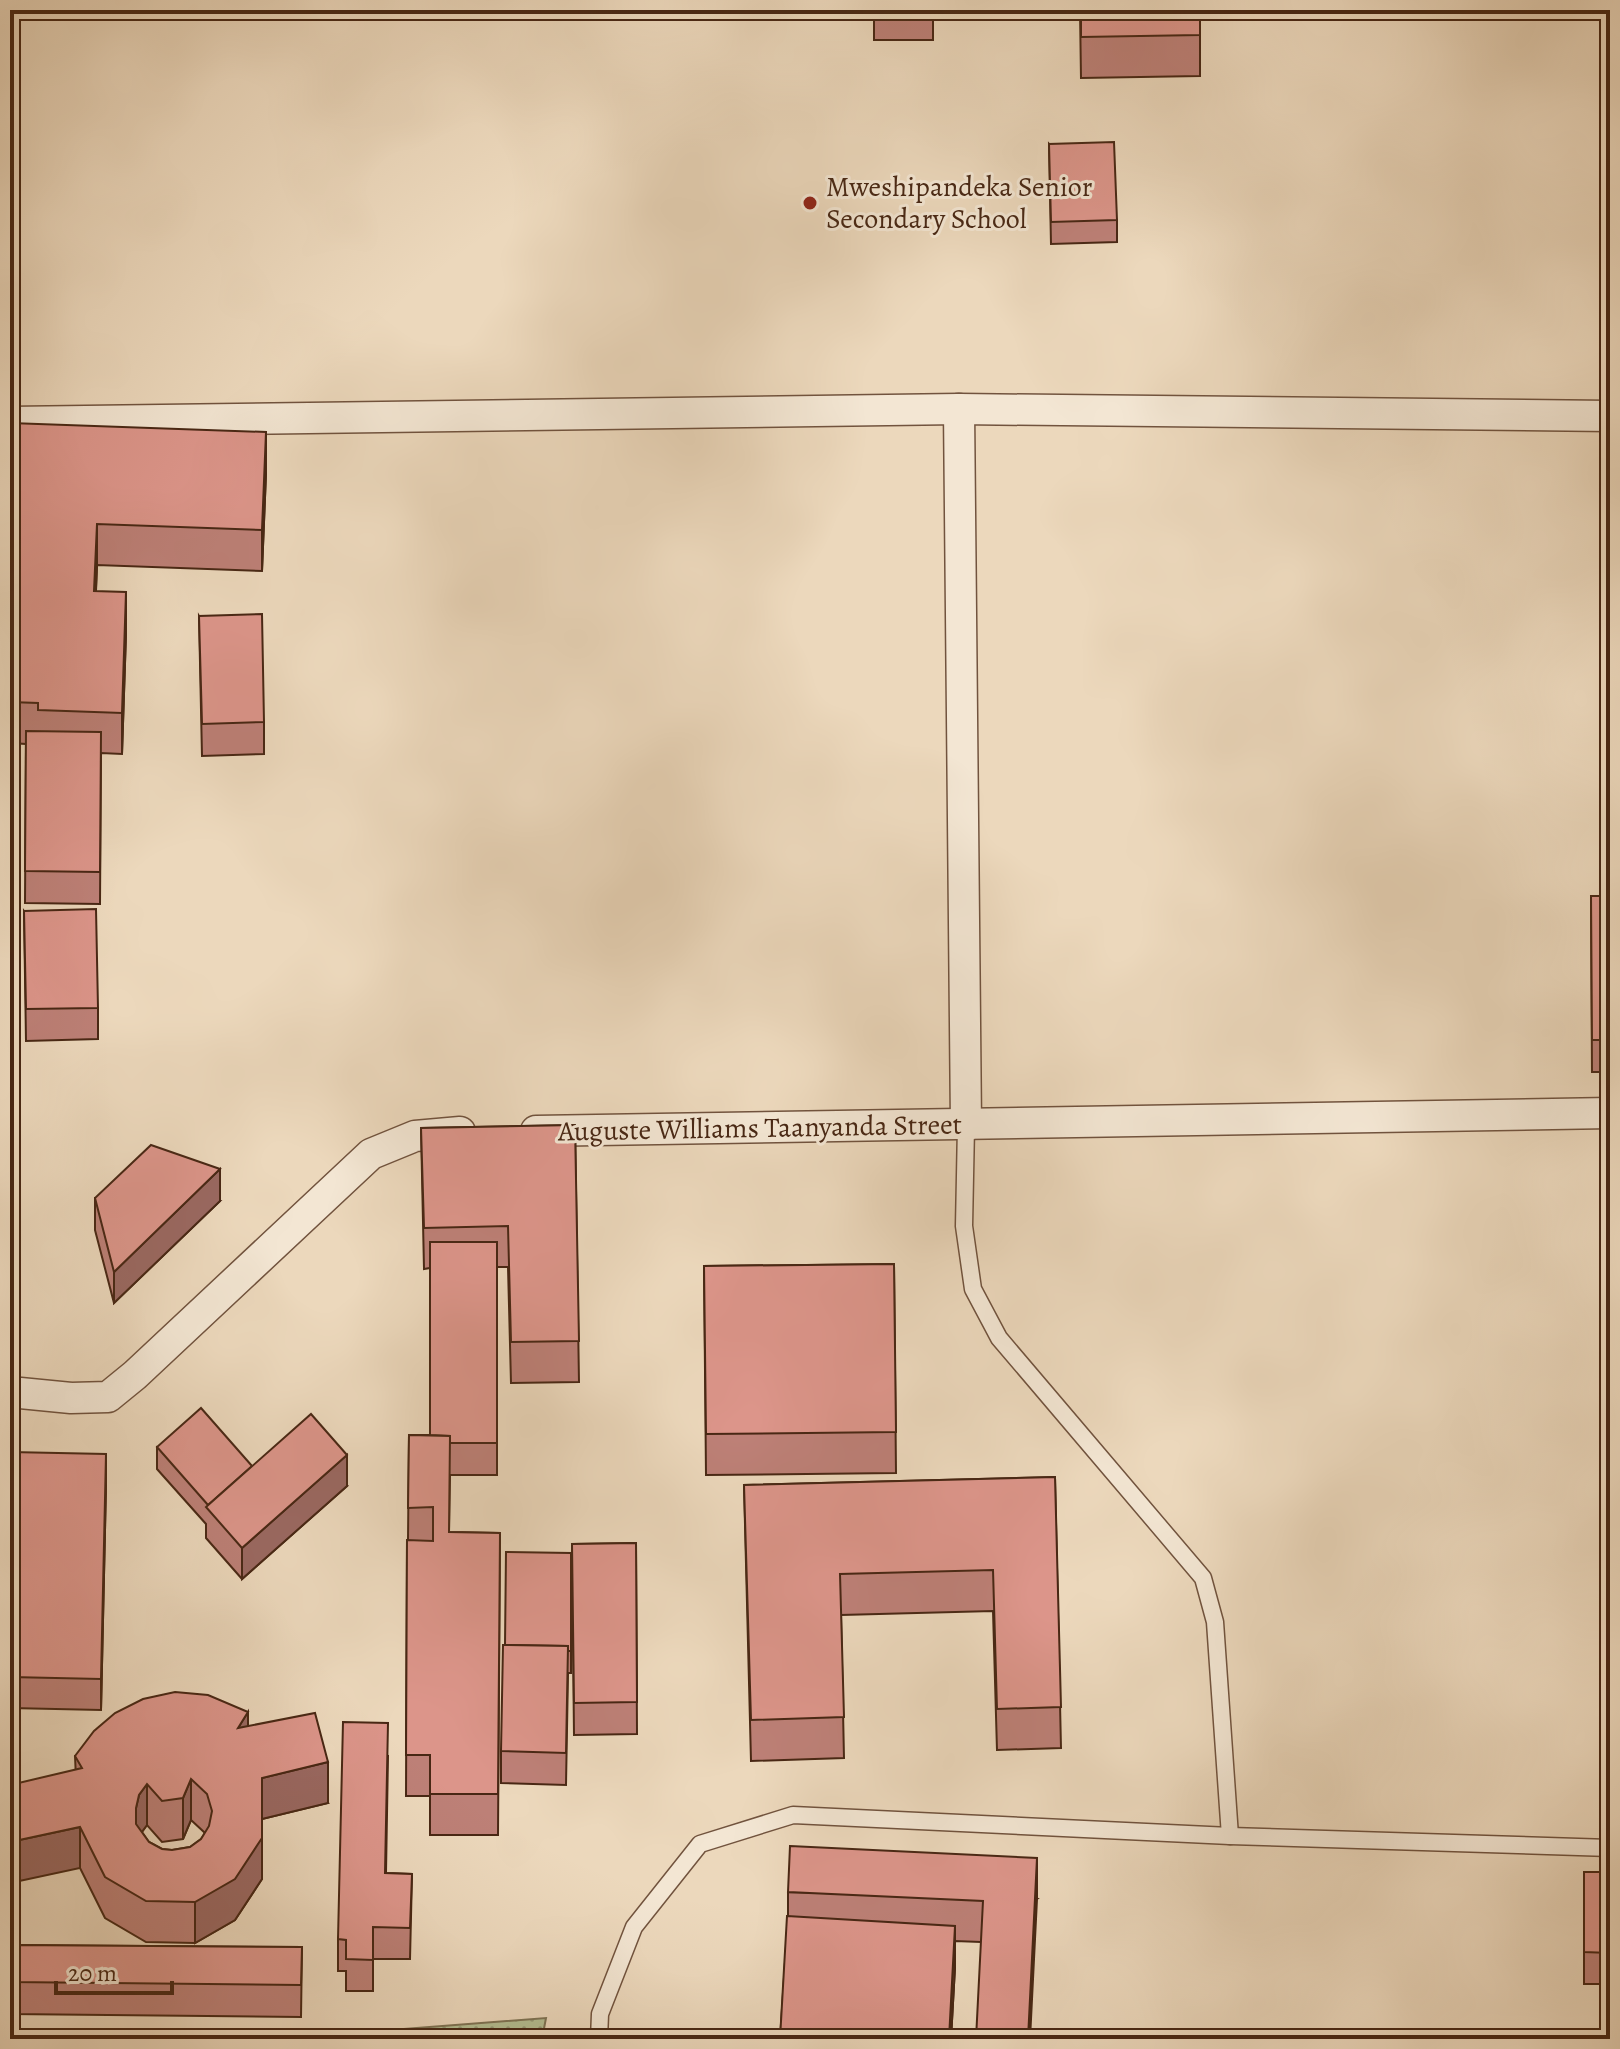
<svg xmlns="http://www.w3.org/2000/svg" width="1620" height="2049" viewBox="0 0 1620 2049" font-family="Alegreya,serif">
<style>
.park{fill:url(#park-dots);stroke:#7e7354;stroke-width:2}
.lines{fill:none;stroke-linecap:round;stroke-linejoin:round}
.lane-casing{stroke:#71533e;stroke-width:19}
.street-casing{stroke:#71533e;stroke-width:33}
.lane{stroke:#f3e6d3;stroke-width:16}
.street{stroke:#f3e6d3;stroke-width:30}
.wall{fill:#bd8077;stroke:#482714;stroke-width:2;fill-rule:evenodd}
.shaded-wall{fill:#9a6861;stroke:#482714;stroke-width:2}
.building{fill:#dc958a;stroke:#482714;stroke-width:2;fill-rule:evenodd}
.poi-dot{fill:#8f2418;stroke:#f3e6d3;stroke-width:3}
.labels{text-anchor:middle;dominant-baseline:central;stroke-width:6;stroke-linejoin:round;paint-order:stroke}
.poi-label{font-size:28px;fill:#482714;stroke:#f3e6d3;text-anchor:start}
.street-label{font-size:28px;fill:#482714;stroke:#f3e6d3}
</style>
<defs>
<pattern id="park-dots" width="8" height="8" patternUnits="userSpaceOnUse" patternTransform="scale(2)"><rect width="8" height="8" fill="#b4bf93"/><path d="M2 2h.1M6 6h.1" fill="none" stroke="#949b77" stroke-width="1.8" stroke-linecap="round"/></pattern>
</defs>
<rect width="100%" height="100%" fill="#ecd8bc"/>
<filter id="stains"><feTurbulence type="fractalNoise" baseFrequency=".0025" numOctaves="4"/><feColorMatrix values="0 0 0 0 .2 0 0 0 0 .09 0 0 0 0 .02 0 0 0 .5 -.17"/></filter>
<radialGradient id="worn" r=".72"><stop offset=".6" stop-color="#630" stop-opacity="0"/><stop offset="1" stop-color="#630" stop-opacity=".3"/></radialGradient>
<path class="park" d="M546,2018L542,2039H10L365,2032Z"/>
<g class="lines">
<g class="lane-casing">
<g id="lane">
<path d="M966,1126L964,1226L973,1289L999,1338L1203,1578L1215,1622L1230,1836"/>
<path d="M599,2039L600,2014L634,1927L700,1844L793,1815L1230,1836L1610,1848"/>
</g>
</g>
<g class="street-casing">
<g id="street">
<path d="M959,409L966,1126"/>
<path d="M10,422L959,409L1610,416"/>
<path d="M536,1131L1610,1113"/>
<path d="M10,1392L71,1398L108,1397L135,1375L371,1154L415,1136L460,1132"/>
</g>
</g>
<use href="#lane" class="lane"/>
<use href="#street" class="street"/>
</g>
<g class="wall">
<rect x="874" y="10" width="59" height="30"/>
<path d="M1080,10H1200V76L1081,78Z"/>
<path d="M1049,144L1117,220V242L1051,244Z"/>
<path d="M10,423L266,473L262,571L97,565L96,591L126,633L122,754L101,753L100,904L25,903L26,744L10,743Z"/>
<path d="M199,616L264,722V754L202,756Z"/>
<path d="M1591,896H1610V1072H1592Z"/>
<path d="M24,911L98,1008V1039L26,1041Z"/>
<path d="M575,1125L579,1382L511,1383L508,1267H497V1475H450L449,1532L500,1533L498,1835H430V1796H406L407,1540H408L409,1435H430V1268L424,1269L421,1128Z"/>
<path d="M95,1198L220,1201L114,1303L95,1230Z"/>
<path d="M894,1264L896,1473L706,1475L704,1266Z"/>
<path d="M157,1447L252,1466L347,1486L242,1579L206,1538V1524L157,1469Z"/>
<path d="M10,1452L106,1485L101,1710L10,1708Z"/>
<path d="M1055,1477L1061,1748L997,1750L993,1611L841,1615L844,1758L751,1761L744,1485Z"/>
<path d="M636,1543L637,1734L574,1735L572,1544Z"/>
<path d="M571,1553V1673H568L566,1785L501,1783V1751Z"/>
<path d="M248,1726L328,1803L262,1819V1879L235,1920L195,1943L146,1942L105,1918L80,1868L75,1756ZM191,1820L205,1833L201,1839L190,1847L172,1850L162,1849L149,1842L142,1832L147,1825L162,1842L183,1839Z"/>
<path d="M388,1755L386,1873L412,1874L410,1959H373V1991H346V1971H338V1939Z"/>
<rect x="1584" y="1872" width="26" height="112"/>
<path d="M788,1892L1037,1899L981,1942L955,1941V1967L951,2039H780L788,1916Z"/>
<path d="M10,1945L302,1947L301,2017L10,2014Z"/>
</g>
<g class="shaded-wall">
<path d="M266,432V473L262,571V530Z"/>
<path d="M97,524V565L94,632V591Z"/>
<path d="M126,592V633L122,754V713Z"/>
<path d="M220,1169V1201L114,1303V1272Z"/>
<path d="M106,1454V1485L101,1710V1679Z"/>
<path d="M347,1455V1486L242,1579V1548Z"/>
<path d="M248,1712V1753L238,1728Z"/>
<path d="M328,1762V1803L262,1819V1778Z"/>
<path d="M191,1779V1820L183,1839V1798Z"/>
<path d="M147,1784V1825L139,1836L136,1849V1808L139,1795Z"/>
<path d="M80,1827V1868L10,1883V1842Z"/>
<path d="M262,1838V1879L235,1920L195,1943V1902Z"/>
<path d="M1037,1858V1899L1030,2039H1028Z"/>
<path d="M955,1926V1967L951,2039H949Z"/>
</g>
<g class="building">
<rect x="874" y="10" width="59" height="9"/>
<path d="M1081,10H1200V35L1081,37Z"/>
<path d="M1114,142L1117,220L1051,222L1049,144Z"/>
<path d="M10,423L266,432L262,530L97,524L94,591L126,592L122,713L38,710V703L10,702Z"/>
<path d="M262,614L264,722L202,724L199,616Z"/>
<path d="M26,731L101,732L100,872L25,871Z"/>
<path d="M1591,896H1610V1040H1592Z"/>
<path d="M96,909L98,1008L26,1009L24,911Z"/>
<path d="M575,1125L579,1341L511,1342L508,1226L424,1228L421,1128Z"/>
<path d="M151,1145L220,1169L114,1272L95,1198Z"/>
<path d="M430,1242H497V1443H450V1436L430,1435Z"/>
<path d="M894,1264L896,1432L706,1434L704,1266Z"/>
<path d="M201,1408L252,1466L208,1505L157,1447Z"/>
<path d="M311,1414L347,1455L242,1548L206,1507Z"/>
<path d="M409,1435L450,1436L449,1532L500,1533L498,1794H430V1755H406L407,1540L433,1541V1507L408,1508Z"/>
<path d="M10,1452L106,1454L101,1679L10,1677Z"/>
<path d="M1055,1477L1061,1707L997,1709L993,1570L840,1574L844,1717L751,1720L744,1485Z"/>
<path d="M636,1543L637,1702L574,1703L572,1544Z"/>
<path d="M506,1552L571,1553V1651H568V1646L505,1645Z"/>
<path d="M503,1645L568,1646L566,1753L501,1751Z"/>
<path d="M175,1692L208,1695L248,1712L238,1728L315,1713L328,1762L262,1778V1838L235,1879L195,1902L146,1901L105,1877L80,1827L10,1842V1785L82,1768L75,1756L94,1731L115,1713L143,1699ZM191,1779L207,1794L212,1811L209,1826L201,1839L190,1847L172,1850L162,1849L149,1842L136,1824V1808L139,1795L147,1784L162,1801L183,1798Z"/>
<path d="M343,1722L388,1723L385,1873L412,1874L410,1928L373,1927V1960L346,1959V1940L338,1939Z"/>
<path d="M790,1846L1037,1858L1028,2039H976L983,1901L788,1892Z"/>
<path d="M1584,1872H1610V1953L1584,1952Z"/>
<path d="M787,1916L955,1926L949,2039H780Z"/>
<path d="M10,1945L302,1947L301,1985L10,1982Z"/>
</g>
<circle class="poi-dot" cx="810" cy="203" r="8"/>
<g class="labels">
<g class="poi-label">
<text x="826" y="187">Mweshipandeka Senior<tspan x="826" dy="32">Secondary School</tspan></text>
</g>
<g class="street-label">
<text transform="translate(760 1128) rotate(-1)">Auguste Williams Taanyanda Street</text>
</g>
</g>
<rect width="1620" height="2049" fill="none" stroke="#ecd8bc" stroke-width="40"/>
<rect x="12" y="12" width="1596" height="2025" fill="none" stroke="#482714" stroke-width="4"/>
<rect x="20" y="20" width="1580" height="2009" fill="none" stroke="#482714" stroke-width="2"/>
<path d="M56 1981v12h116v-12" fill="none" stroke="#482714" stroke-width="4"/>
<text x="68" y="1981" font-size="24" fill="#482714" stroke="#f3e6d3" stroke-width="6" paint-order="stroke">20 m</text>
<rect width="100%" height="100%" filter="url(#stains)"/>
<rect width="100%" height="100%" fill="url(#worn)"/>
</svg>
